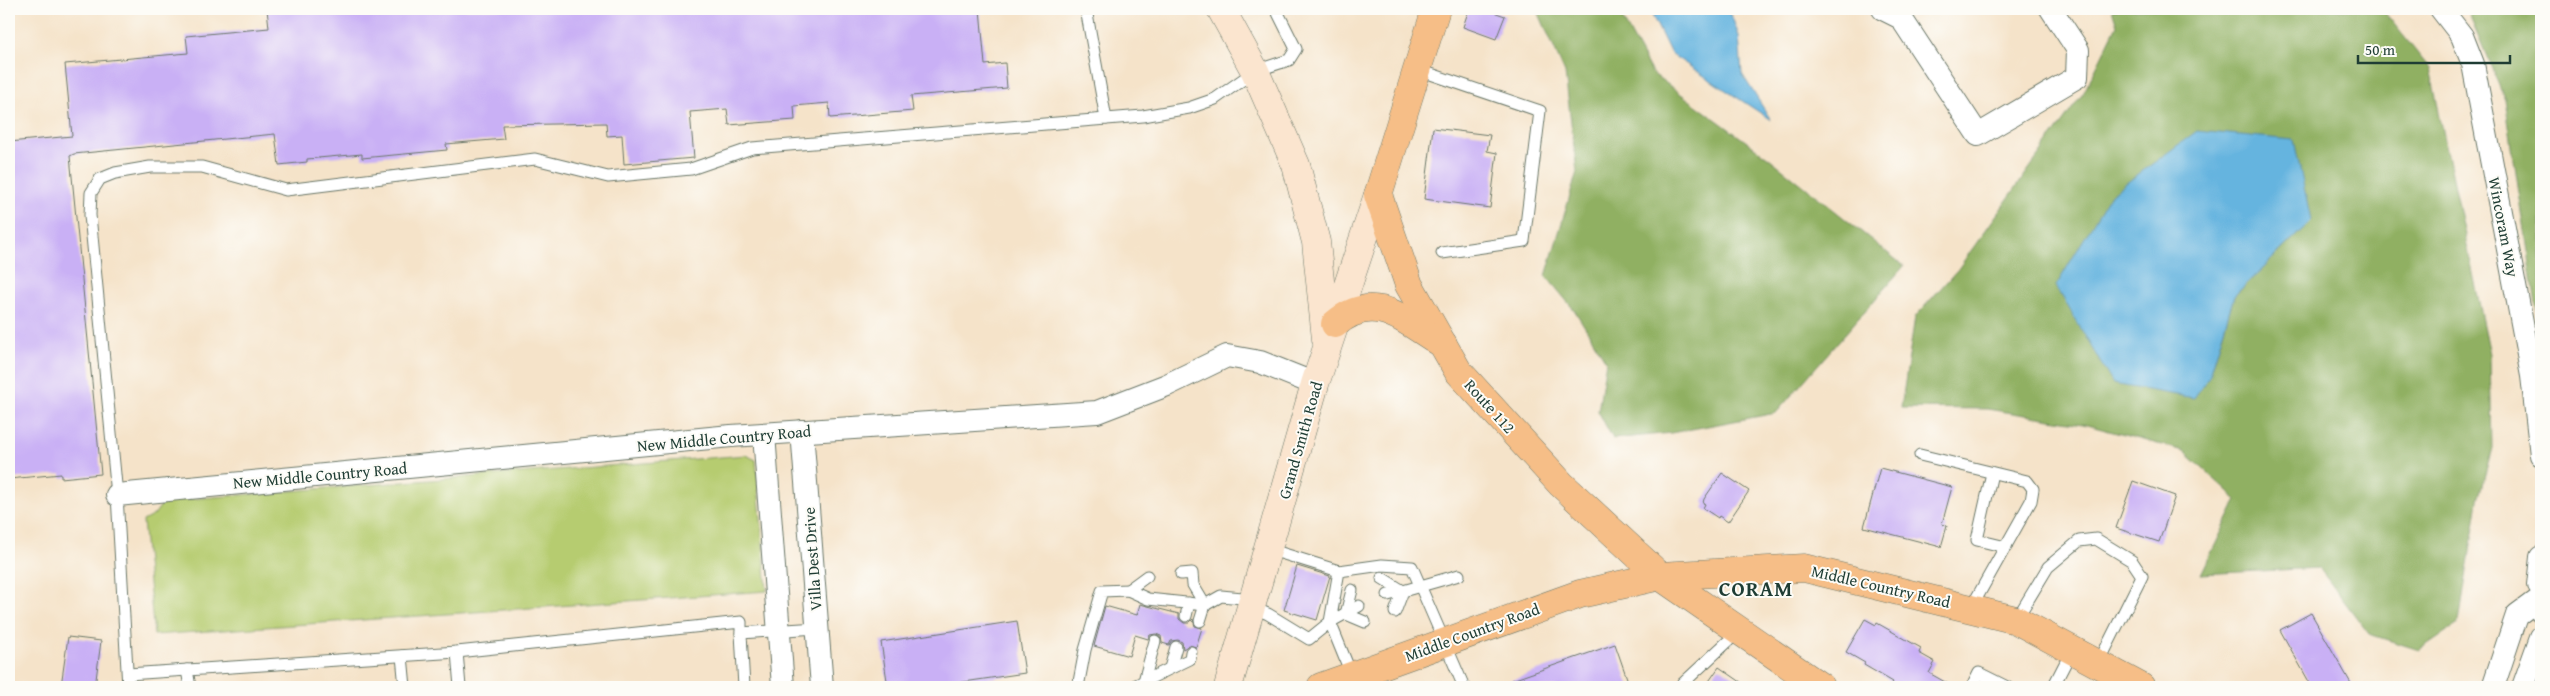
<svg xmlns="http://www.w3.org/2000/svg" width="2550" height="696" viewBox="0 0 2550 696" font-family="'Gentium Book Plus',serif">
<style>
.green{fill:#b6cc70;stroke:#6a8452}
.forest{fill:#90b062;stroke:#58764b;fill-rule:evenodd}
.water{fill:#65b4df;stroke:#42788a}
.building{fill:#c9b0f5}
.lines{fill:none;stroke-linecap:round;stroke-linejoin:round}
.lane-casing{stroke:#6a7768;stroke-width:13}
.street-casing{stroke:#6a7768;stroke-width:24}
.secondary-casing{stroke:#6a7768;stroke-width:29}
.primary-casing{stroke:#6a7768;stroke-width:29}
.lane{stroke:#fff;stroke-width:11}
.street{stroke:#fff;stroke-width:22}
.secondary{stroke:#fbe5cf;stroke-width:28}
.primary{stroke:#f6be87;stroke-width:28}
.labels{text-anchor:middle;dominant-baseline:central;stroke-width:4;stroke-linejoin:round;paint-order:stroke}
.street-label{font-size:16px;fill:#1f3d34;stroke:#fdfcf7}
.district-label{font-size:21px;font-weight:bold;letter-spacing:1px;fill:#1f3d34;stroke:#fdfcf7}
</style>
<rect width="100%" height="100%" fill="#fdfcf7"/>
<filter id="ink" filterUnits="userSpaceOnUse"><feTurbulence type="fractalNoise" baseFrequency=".02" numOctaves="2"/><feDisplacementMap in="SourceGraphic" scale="10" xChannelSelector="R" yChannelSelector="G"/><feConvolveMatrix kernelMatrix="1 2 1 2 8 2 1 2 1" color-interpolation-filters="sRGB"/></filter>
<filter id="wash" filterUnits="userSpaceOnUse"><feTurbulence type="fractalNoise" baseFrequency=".0096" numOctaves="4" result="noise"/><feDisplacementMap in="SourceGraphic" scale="20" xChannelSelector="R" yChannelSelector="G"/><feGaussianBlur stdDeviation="1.12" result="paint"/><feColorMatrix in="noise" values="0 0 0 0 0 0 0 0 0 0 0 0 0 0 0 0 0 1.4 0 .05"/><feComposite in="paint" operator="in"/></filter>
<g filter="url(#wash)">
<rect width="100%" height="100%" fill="#f5e3c9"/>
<path class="green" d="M746,455L756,460L767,591L154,635L143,521L154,515L164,501Z"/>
<g class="forest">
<path d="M1537,9H1617L1652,73L1769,158L1904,266L1776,413L1671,433L1613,439L1598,411L1606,361L1575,311L1546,276L1577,172L1565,73Z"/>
<path d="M2112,9H2382L2430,69L2490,354L2492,448L2478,500L2459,623L2419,650L2369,634L2319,568L2201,574L2237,500L2184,451L2083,424L1987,409L1901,408L1915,317L1958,269L2084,92L2117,25ZM2311,221L2234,296L2210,375L2113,384Z"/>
<path d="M2467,9H2541V337L2505,100Z"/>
</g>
<g class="water">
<path d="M1649,9H1729L1739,36L1742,74L1771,120L1671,54Z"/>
<path d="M2197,131L2294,140L2311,221L2234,296L2210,375L2194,398L2113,384L2056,286L2110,195Z"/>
</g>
<g id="blocks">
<g class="building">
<path d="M267,9H980L985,65L1005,63L1007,88L911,96L913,111L830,118L829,103L794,106L795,120L729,125L727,109L690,112L694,158L624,164L622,135L607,136L606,123L502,125L504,139L446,144L447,150L362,158V154L307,159V162L279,165L275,134L74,154L70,156L101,474L61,478V474L9,479V142L72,136L65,64L188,53L186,36L269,28Z"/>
<path d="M1469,9H1485L1505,16L1496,39L1463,27Z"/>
<path d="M1433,128L1490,135L1487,151L1497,153L1490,208L1424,199Z"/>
<path d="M1880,468L1952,487L1942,524L1947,526L1941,547L1864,527Z"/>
<path d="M1722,473L1749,491L1728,522L1719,516L1718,518L1703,508L1705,504L1703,503L1704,499Z"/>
<path d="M2133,481L2175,496L2159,542L2116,528Z"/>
<path d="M1297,566L1330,576L1317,620L1284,610Z"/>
<path d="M1140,604L1179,614V619L1184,623H1189L1193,619L1195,626L1202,628L1196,647L1189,645L1183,649L1182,642L1178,640L1171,641L1169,645L1162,643L1161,636L1156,634L1150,635L1148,639L1135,635L1129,656L1094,646L1105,606L1137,615Z"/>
<path d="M2311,613L2353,687H2312L2280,630Z"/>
<path d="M1865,619L1876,625L1877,623L1921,648L1919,653L1935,662L1929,673L1954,687H1890L1893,682L1864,665L1865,663L1846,652Z"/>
<path d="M1017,621L1025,673L930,687H888L881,642Z"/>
<path d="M68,637L101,641L95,687L61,686Z"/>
<path d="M1615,644L1630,687H1499L1498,685Z"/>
<path d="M1719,667L1748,687H1705Z"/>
</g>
</g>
</g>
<g filter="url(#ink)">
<use href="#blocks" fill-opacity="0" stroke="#6a7768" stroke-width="1"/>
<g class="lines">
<g class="lane-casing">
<g id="lane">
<path d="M1086,9L1106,119"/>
<path d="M1416,69L1540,111L1524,241L1442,253"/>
<path d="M1920,455L2027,481L2033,489L2031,501L1971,608"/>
<path d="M1992,473L1977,540L2006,547"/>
<path d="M1268,549L1339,571"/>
<path d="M1181,574L1192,573L1193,585L1205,605L1200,621"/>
<path d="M1382,578L1403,591L1388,595"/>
<path d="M1128,590L1147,576"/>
<path d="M1352,590L1346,614L1365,622"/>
<path d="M1251,607L1268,614L1309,639L1330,622L1339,571L1382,565L1412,567L1464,687"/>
<path d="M1395,612L1403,591L1459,575"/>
<path d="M1186,616L1189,603"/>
<path d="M2016,620L2048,567L2079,541L2096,539L2132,561L2142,576L2098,664"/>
<path d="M402,656L405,687"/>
<path d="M1170,668L1176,647"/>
<path d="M1368,669L1375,687"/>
<path d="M187,670L190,687"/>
<path d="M128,674L457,652"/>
<path d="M1352,676L1330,622L1359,606"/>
<path d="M1144,681L1155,641"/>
<path d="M128,687L117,495L90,215L91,193L100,179L115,173L150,167H202L286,190L535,159L608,177L691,169L752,148L1143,116L1189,108L1215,99L1255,71L1289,60L1296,49L1276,9"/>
<path d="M460,687L457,652L741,622V633"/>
<path d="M744,687L741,633L817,628"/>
<path d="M1078,687L1085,650L1102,591L1128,590L1148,599L1205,605L1221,596L1253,599"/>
<path d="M1132,687L1190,659L1191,652"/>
<path d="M1679,687L1739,631"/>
<path d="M1972,687L1979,673L2007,687"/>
<path d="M2053,687L2072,650"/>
</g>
</g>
<g class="street-casing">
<g id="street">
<path d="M1883,9L1901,18L1978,135L2077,77L2078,50L2051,9"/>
<path d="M2441,9L2462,36L2473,64L2532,376L2541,455"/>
<path d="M802,431L822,687"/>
<path d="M764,434L783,687"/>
<path d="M117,495L731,436L1097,412L1167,385L1227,356L1260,362L1315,384"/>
<path d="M2538,585L2541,557"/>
<path d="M2493,687L2517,615L2536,601L2541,612"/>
<path d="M2523,687L2541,637"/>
</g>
</g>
<g class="secondary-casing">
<g id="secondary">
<path d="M1221,9L1255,71L1296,165L1316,242L1326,339"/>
<path d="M1228,687L1315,384L1378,195"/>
</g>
</g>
<g class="primary-casing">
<g id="primary">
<path d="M1436,9L1378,195L1409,285L1458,371L1561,484L1660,576L1821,687"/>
<path d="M1335,324C1375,289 1406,322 1443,344"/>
<path d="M1321,687L1580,594L1660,576L1804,568L2016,620L2141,687"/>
</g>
</g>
<use href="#lane" class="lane"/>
<use href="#street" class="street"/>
<use href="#secondary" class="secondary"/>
<use href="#primary" class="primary"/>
</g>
</g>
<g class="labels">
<g class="street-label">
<text transform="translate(2504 227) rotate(79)">Wincoram Way</text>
<text transform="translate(1490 406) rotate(48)">Route 112</text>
<text transform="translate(724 438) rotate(-5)">New Middle Country Road</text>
<text transform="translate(1300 440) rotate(-74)">Grand Smith Road</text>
<text transform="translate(320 475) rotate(-5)">New Middle Country Road</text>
<text transform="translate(812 559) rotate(-94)">Villa Dest Drive</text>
<text transform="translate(1881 586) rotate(13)">Middle Country Road</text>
<text transform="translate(1472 632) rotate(-20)">Middle Country Road</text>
</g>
<g class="district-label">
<text x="1756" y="588">CORAM</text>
</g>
</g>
<rect width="2550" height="696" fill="none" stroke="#fdfcf7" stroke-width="30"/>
<path d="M2358 55v8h152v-8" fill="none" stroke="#1f3d34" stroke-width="2.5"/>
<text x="2365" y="55" font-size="15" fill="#1f3d34" stroke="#fdfcf7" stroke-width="4" paint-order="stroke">50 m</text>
</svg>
